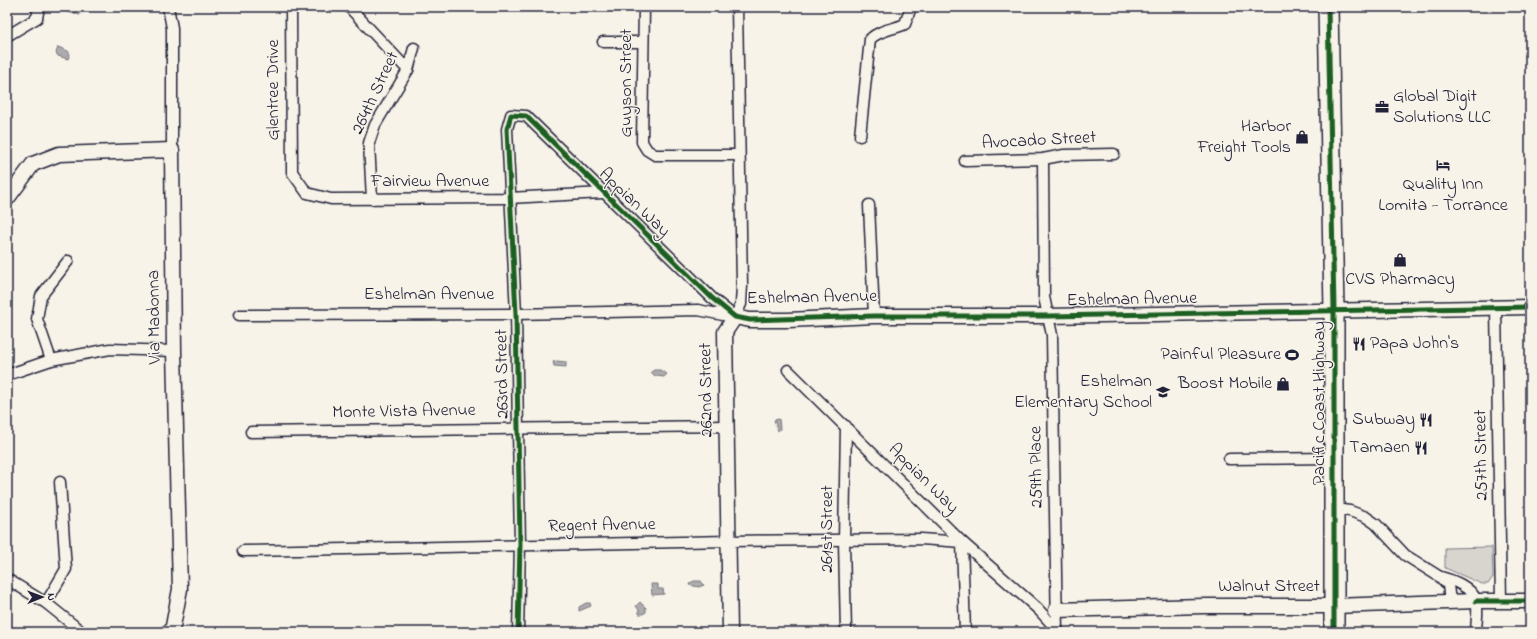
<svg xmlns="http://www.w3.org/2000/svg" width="1537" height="639" viewBox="0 0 1537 639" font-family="'Indie Flower',sans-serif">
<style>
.green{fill:#d8d5cf;stroke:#7d7c85}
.water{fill:#aeabad;stroke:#76747f}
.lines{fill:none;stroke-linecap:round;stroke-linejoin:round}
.street-casing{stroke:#22223b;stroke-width:13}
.secondary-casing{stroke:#22223b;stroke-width:17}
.highway-casing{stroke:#22223b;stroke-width:22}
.street{stroke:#f7f3e8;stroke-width:10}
.secondary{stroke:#f7f3e8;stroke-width:14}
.highway{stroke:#f7f3e8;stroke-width:19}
.cycleway-casing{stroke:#f7f3e8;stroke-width:8}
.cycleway{stroke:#1b5e20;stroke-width:5}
.labels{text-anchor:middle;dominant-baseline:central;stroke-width:3;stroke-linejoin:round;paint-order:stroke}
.street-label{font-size:18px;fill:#22223b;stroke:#f7f3e8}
.poi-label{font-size:18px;fill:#22223b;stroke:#f7f3e8;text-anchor:end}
</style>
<rect width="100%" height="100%" fill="#f7f3e8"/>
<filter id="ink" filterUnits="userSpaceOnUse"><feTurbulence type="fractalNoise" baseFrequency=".025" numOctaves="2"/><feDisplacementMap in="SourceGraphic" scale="8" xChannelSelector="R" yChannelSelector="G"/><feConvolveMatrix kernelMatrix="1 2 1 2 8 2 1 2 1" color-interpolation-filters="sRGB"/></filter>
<g filter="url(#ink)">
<path class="green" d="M1492,547L1493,577L1488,584H1482L1445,568V548Z"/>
<g class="water">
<path d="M68,7L77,8L80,15L67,12Z"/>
<path d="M58,47L68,51L70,54L68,59L58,56L56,53Z"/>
<path d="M557,361L566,362V367L554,366L553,362Z"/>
<path d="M654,370H660L667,374L664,377L655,376L651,372Z"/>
<path d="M779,419L780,429L778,431L774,420Z"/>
<path d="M694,581H701L704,585L699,587L689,585L690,583Z"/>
<path d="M651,584H658V589H663L664,594L652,595Z"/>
<path d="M640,602L646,608V612L643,614H639V610L636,606Z"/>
<path d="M586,603H590L591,606L579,611V607Z"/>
</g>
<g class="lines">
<g class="street-casing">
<g id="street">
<path d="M168,7L172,28V150"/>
<path d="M291,7L292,172L307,193L331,199L509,198L603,193"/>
<path d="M349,7L408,70"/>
<path d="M644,7L642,142L647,150L655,155H739"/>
<path d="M7,36L37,18L39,7"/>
<path d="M603,42H643"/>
<path d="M860,136L870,39C881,29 892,30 905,24L911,7"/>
<path d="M1043,159L1044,297L1052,335L1057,632"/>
<path d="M965,161L1043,159L1064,155L1114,154"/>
<path d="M372,199L369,143L375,125L408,70L414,48"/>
<path d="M869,205L874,316"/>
<path d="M1496,308L1501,601"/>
<path d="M239,315L516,314L698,310L733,317"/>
<path d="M735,317L741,304L742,285L737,7"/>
<path d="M51,360L37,319L41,296L68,261"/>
<path d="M788,370L962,542L1038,609L1058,631"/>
<path d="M7,375L51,360L110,349L174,351"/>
<path d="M251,432L726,426"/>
<path d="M1229,459L1333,458"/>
<path d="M1334,509L1350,511L1366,517L1376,524L1405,555L1440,577L1448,585L1450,602"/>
<path d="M243,551L729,541L921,539L962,542L965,632"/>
<path d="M1441,577C1453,580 1471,587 1476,600C1479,609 1476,623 1476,632"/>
<path d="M7,579L46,603L82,632"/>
<path d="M46,603L66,569L60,482"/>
<path d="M165,632L173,626"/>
<path d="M518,632L520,544L516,314L507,129L511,115L526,116L712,298L735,317"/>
<path d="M846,632L844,541L846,426"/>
</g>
</g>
<g class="secondary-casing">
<g id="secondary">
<path d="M7,199L33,164L59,154L172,150L174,351L180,589L173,626"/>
<path d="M1056,610L1203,606H1334L1476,601H1530"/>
<path d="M730,632L725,332L735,317L750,320H788L874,316H1049L1530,307"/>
</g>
</g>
<g class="highway-casing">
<path id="highway" d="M1328,7L1334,310V632"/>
</g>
<use href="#street" class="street"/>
<use href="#secondary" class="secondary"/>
<use href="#highway" class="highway"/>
<g class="cycleway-casing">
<g id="cycleway">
<path d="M1328,7L1334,310V632"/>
<path d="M1476,601H1530"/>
<path d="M518,632L520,544L516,314L507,129L511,115L526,116L712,298L735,317L750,320L874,316H1049L1530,307"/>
</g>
</g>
<use href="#cycleway" class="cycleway"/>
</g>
</g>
<defs>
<g id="office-bare" transform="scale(1.08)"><path d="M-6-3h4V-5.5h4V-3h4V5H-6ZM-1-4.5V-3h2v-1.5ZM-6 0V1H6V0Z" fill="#22223b" stroke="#f7f3e8" stroke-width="2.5" paint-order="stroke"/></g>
<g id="shop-bare" transform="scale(1.08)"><path d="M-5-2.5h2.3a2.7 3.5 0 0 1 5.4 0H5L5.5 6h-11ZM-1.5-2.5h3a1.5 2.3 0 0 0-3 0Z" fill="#22223b" stroke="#f7f3e8" stroke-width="2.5" paint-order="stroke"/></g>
<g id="hotel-bare" transform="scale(1.08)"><path d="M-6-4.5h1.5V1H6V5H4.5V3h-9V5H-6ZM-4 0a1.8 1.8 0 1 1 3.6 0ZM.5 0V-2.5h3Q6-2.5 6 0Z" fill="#22223b" stroke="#f7f3e8" stroke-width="2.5" paint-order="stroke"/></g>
<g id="restaurant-bare" transform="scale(1.08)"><path d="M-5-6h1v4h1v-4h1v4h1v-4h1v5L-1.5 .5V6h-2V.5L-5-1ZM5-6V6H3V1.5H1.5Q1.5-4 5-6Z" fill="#22223b" stroke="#f7f3e8" stroke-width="2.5" paint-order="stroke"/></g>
<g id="stadium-bare" transform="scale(1.08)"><path d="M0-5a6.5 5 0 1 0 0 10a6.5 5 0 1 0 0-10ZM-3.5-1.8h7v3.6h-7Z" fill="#22223b" stroke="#f7f3e8" stroke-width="2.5" paint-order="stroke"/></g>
<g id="school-bare" transform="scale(1.08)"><path d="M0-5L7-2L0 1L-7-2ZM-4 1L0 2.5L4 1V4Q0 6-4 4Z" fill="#22223b" stroke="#f7f3e8" stroke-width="2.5" paint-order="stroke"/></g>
</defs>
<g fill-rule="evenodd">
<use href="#office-bare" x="1382" y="107"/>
<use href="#shop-bare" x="1302" y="137"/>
<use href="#hotel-bare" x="1443" y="165"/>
<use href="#shop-bare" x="1400" y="260"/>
<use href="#restaurant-bare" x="1359" y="344"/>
<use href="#stadium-bare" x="1292" y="355"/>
<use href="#shop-bare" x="1283" y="384"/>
<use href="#school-bare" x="1163" y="392"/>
<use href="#restaurant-bare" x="1426" y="420"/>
<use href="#restaurant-bare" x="1421" y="448"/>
</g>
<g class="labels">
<g class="street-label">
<text transform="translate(627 83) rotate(-90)">Guyson Street</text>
<text transform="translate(274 90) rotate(-90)">Glentree Drive</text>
<text transform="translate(376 93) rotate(-65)">264th Street</text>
<text transform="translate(1039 141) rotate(-3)">Avocado Street</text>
<text x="430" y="182">Fairview Avenue</text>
<text transform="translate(634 203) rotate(44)">Appian Way</text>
<text x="429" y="295">Eshelman Avenue</text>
<text transform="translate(812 298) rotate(-1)">Eshelman Avenue</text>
<text transform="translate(1132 300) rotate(-1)">Eshelman Avenue</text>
<text transform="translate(155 317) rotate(-91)">Via Madonna</text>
<text transform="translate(503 374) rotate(-91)">263rd Street</text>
<text transform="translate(707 390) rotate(-91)">262nd Street</text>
<text transform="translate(1320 403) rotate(-90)">Pacific Coast Highway</text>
<text transform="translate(404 412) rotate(-1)">Monte Vista Avenue</text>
<text transform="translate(1482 455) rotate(-91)">257th Street</text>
<text transform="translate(1037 467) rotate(-91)">259th Place</text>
<text transform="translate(923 479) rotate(45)">Appian Way</text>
<text transform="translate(602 526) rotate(-1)">Regent Avenue</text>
<text transform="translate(828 529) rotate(-90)">261st Street</text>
<text x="1269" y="587">Walnut Street</text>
</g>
<g class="poi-label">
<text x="1393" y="97" text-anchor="start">Global Digit<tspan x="1393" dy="21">Solutions LLC</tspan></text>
<text x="1291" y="127">Harbor<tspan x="1291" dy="21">Freight Tools</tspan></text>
<text x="1443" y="185" text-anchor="middle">Quality Inn<tspan x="1443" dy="21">Lomita - Torrance</tspan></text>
<text x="1400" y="280" text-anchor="middle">CVS Pharmacy</text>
<text x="1370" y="344" text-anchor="start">Papa John's</text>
<text x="1281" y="355">Painful Pleasure</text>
<text x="1152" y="382">Eshelman<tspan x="1152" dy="21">Elementary School</tspan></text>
<text x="1272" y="384">Boost Mobile</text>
<text x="1415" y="420">Subway</text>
<text x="1410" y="448">Tamaen</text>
</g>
</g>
<rect width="1537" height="639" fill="none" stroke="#f7f3e8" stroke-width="24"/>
<rect x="12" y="12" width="1513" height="615" fill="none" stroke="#22223b" stroke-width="1.5" filter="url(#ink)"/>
<g transform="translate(42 597) rotate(89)" stroke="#f7f3e8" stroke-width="3" paint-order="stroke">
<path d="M0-3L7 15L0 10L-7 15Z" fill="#22223b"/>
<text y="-6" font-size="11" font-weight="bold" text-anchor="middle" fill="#22223b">N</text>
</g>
</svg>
